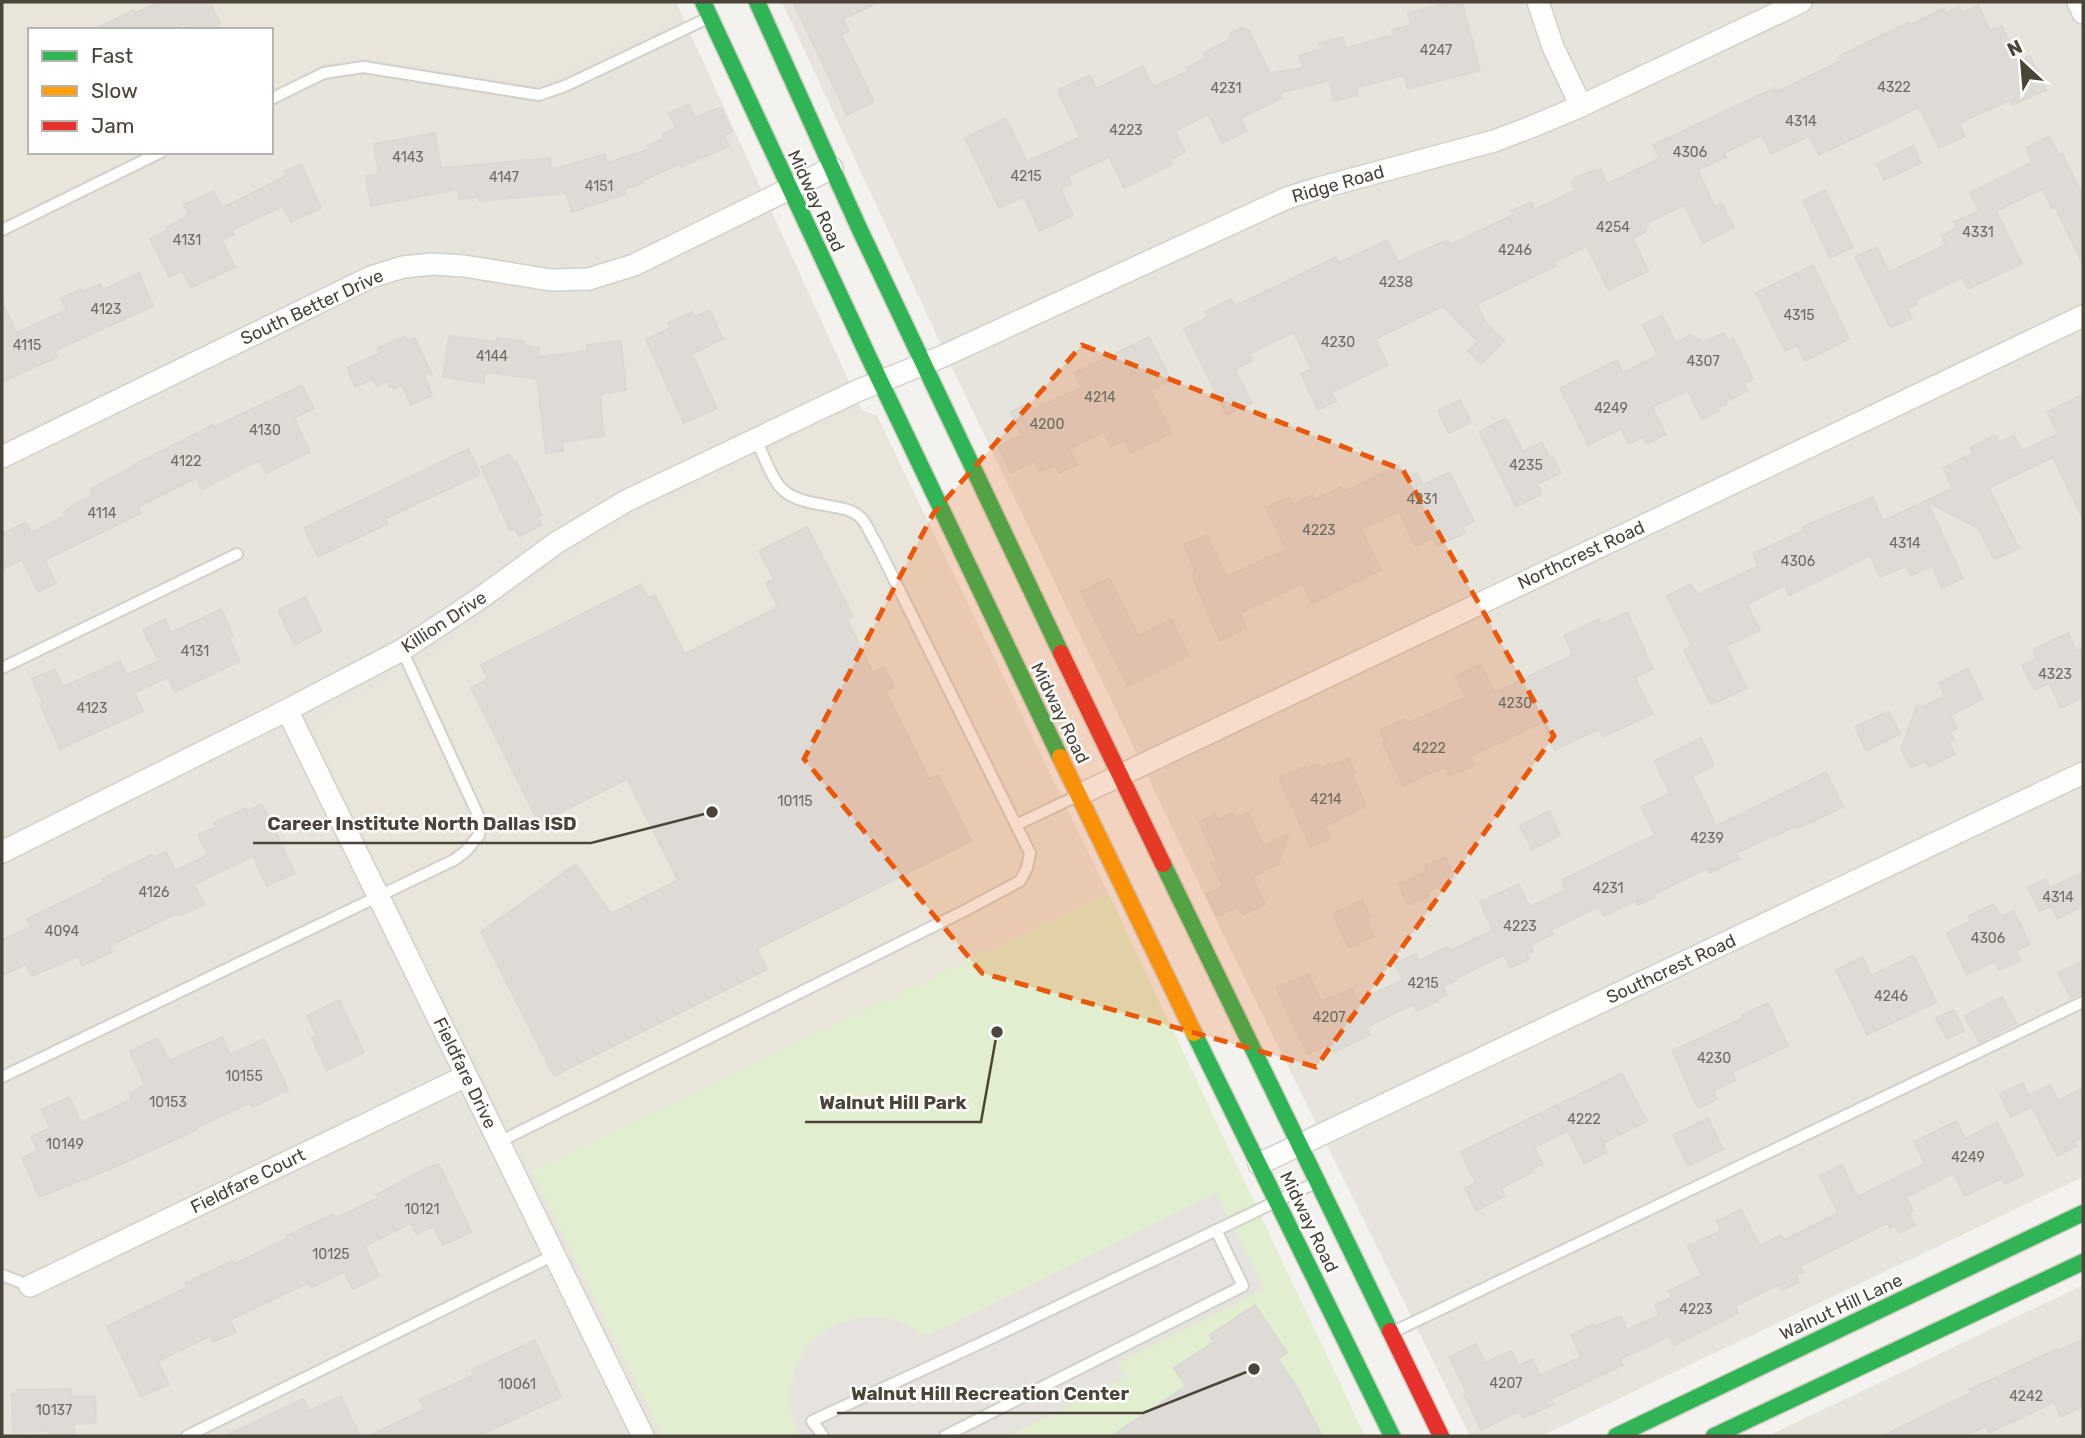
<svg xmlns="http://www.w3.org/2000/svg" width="2085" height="1438" viewBox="0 0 2085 1438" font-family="Rubik,sans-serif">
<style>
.residential{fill:#e7e4dc}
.education{fill:#eae5da}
.green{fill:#e1eecf}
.parking{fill:#e6e3df}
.building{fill:#dedbd6;stroke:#dcd9d4;stroke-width:2}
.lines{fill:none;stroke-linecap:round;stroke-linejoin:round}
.lane-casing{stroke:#d2d0cb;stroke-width:14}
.street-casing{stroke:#d2d0cb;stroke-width:24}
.fast-casing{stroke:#d3cfc5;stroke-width:19}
.slow-casing{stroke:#d3cfc5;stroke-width:19}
.jam-casing{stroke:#d3cfc5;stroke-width:19}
.lane{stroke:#fdfdfc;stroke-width:10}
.street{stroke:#fdfdfc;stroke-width:21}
.fast{stroke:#30b455;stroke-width:16}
.slow{stroke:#ff9f0a;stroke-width:16}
.jam{stroke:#e5322d;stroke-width:16}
.marked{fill:#e8590c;fill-opacity:0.2;stroke:#e8590c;stroke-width:5;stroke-dasharray:14 9;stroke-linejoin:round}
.labels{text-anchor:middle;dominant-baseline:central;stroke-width:5;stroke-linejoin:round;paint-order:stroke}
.number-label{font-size:14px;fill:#706a61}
.street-label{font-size:18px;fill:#4b4439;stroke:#fff}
.leader{fill:none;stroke:#4b4439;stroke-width:2.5}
.callout-dot{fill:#4b4439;stroke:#fff;stroke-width:2.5}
.callout-label{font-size:19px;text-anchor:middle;font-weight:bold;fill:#4b4439;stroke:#fff;stroke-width:5;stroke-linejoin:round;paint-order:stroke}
</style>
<rect width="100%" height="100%" fill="#f4f2ee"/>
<g class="residential">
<path d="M676,2L862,410L852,412L617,530L541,578L428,659L330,712L314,730L663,1436H2V218L138,152H271V88L342,54L540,82Z"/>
<path d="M782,2H2083V1177L1541,1436H1470L1223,934L937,336Z"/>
<path d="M2083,1285V1436H1768Z"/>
</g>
<g class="education">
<path d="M2,2H675L672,21L540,82L342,54L271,88V30H30V152H138L2,218Z"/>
<path d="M862,410L877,416L1108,893L532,1171L314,730L321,719L330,712L428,659L541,578L617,530L852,412Z"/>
</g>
<path class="green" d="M1108,893L1365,1436H663L532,1171Z"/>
<path class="parking" d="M1216,1193L1264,1290L1118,1363L1125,1378L1008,1436H800L793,1419L790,1403L791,1387L795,1371L801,1357L810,1344L821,1334L834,1325L864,1317H879L894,1320L909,1325L921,1334L930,1335Z"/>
<g class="building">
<path d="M159,2H210L220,24L207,30H188L185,23L171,30H93L134,10L135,13Z"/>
<path d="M793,2H879L843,19L849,31L841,35L874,102L847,115Z"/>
<path d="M1450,2H1462L1480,70L1408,89L1404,75L1356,88L1358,95L1334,101L1329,80L1280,93L1282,98L1241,118L1247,131L1222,143L1208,114L1175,131L1185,152L1169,160L1172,164L1124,188L1109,157L1068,176L1072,184L1061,189L1073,215L1040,231L1024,197L999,208L965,138L1006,118L1027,162L1080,137L1058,90L1090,75L1096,89L1143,66L1153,87L1188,71L1186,68L1206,58L1204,53L1229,40L1231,33L1241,28L1249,30L1270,73L1303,68L1299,56L1321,49L1319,43L1343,37L1346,48L1393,35L1392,30L1411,25L1408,13Z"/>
<path d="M1978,5L1990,31L2002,26L2018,61L2030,56L2046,90L2012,105L2010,100L1959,123L1965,136L1939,148L1919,107L1819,155L1809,136L1771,154L1762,135L1724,153L1726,157L1698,170L1714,207L1721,203L1734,227L1703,243L1684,205L1649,222L1645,232L1633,238L1648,271L1608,290L1587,246L1554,262L1556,266L1477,304L1486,323L1504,341L1481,364L1468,351L1478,342L1443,306L1375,339L1388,365L1331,392L1336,401L1318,410L1301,374L1311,369L1294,332L1249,354L1252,361L1235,369L1252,403L1227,415L1184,329L1208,317L1205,312L1231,299L1235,306L1336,257L1339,263L1387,240L1398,262L1447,240L1450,245L1513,215L1512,211L1531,202L1534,210L1576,190L1572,183L1576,180L1575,178L1595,170L1596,172L1600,169L1607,184L1660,158L1653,145L1775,88L1776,92L1841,61L1839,56L1909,22L1910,25L1944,8L1946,13L1959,7L1962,13Z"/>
<path d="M689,104L695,118L721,107L732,132L724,135L729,146L681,167L679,164L642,181L643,183L624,189L626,194L572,212L566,193L479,201L478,197L459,199L458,189L371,206L366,176L379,174L374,144L435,133L441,168L550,158L551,170L605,154L607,163L649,149L648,146L665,138L663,134L676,128L669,113Z"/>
<path d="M2049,136L2059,155L2062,153L2083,196V265L2055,207L2052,208L2043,188L1996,211L2022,263L1968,289L1962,277L1915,300L1917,304L1907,309L1912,318L1890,328L1855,257L1877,247L1889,272L1946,245L1942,236L1957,228L1954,222L1979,211L1970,193L2033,162L2026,148Z"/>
<path d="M1913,146L1921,163L1884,180L1877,164Z"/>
<path d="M301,164L321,208L291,222L283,206L232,230L234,234L222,240L235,267L191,288L182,270L169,277L150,239L167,231L166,228L189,215L184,205L214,191L222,208L286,176L284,172Z"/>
<path d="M1825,190L1853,247L1830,258L1803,201Z"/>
<path d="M1813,265L1849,339L1805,361L1797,345L1785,351L1756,293Z"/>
<path d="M139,273L153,306L54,351L57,357L2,382V301L16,333L67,310L61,298L82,289L84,291L100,284L103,290Z"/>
<path d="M710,310L723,339L692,354L717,408L684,423L646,340L670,328L668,323L692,312L695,317Z"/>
<path d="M1662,315L1676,343L1690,335L1704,342L1724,333L1728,341L1733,338L1753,379L1744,384L1747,391L1725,402L1726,404L1718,408L1719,411L1702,419L1688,390L1652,407L1666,434L1647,444L1643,436L1629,444L1621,429L1588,445L1560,388L1617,360L1623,373L1658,355L1643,325Z"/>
<path d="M405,336L407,341L415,338L432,375L423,374L432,395L411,405L402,385L394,389L393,386L390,387L387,381L376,386L373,379L355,387L347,368L380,353L378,348Z"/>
<path d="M449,336L496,342L497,338L524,341L523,345L539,348L538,357L587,351V345L621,341L626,390L600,394L604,436L562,442L563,451L546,453L537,379L485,372L484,383L443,377Z"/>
<path d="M1149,337L1171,380L1150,390L1171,433L1131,453L1125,440L1111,447L1104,432L1069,449L1077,465L1059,473L1055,465L1040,472L1035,461L1011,473L998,446L1022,435L1011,412L1029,403L1033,410L1082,387L1075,373Z"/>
<path d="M302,385L314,408L294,418L310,452L266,473L259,460L202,489L196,478L138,507L141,513L45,560L56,583L38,592L22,560L2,569V534L26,522L31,533L66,515L64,512L73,505L93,496L90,490L134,466L133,465L213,425L215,427Z"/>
<path d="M2083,394V519L2053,457L1989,488L2019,548L1994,560L1978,528L1927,502L1963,578L1942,588L1932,566L1911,576L1906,566L1880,577L1870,555L1789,595L1785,585L1747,604L1760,630L1726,646L1747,688L1711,705L1684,650L1692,646L1667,596L1691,584L1697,595L1758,566L1753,554L1804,530L1803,527L1872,497L1883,521L1953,488L1943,468L1973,453L1970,448L1995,435L1999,443L2014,435L2022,451L2058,434L2047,412Z"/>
<path d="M1460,400L1471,422L1449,433L1438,411Z"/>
<path d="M1506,418L1523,451L1542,442L1549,457L1552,456L1561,473L1537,484L1542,494L1516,507L1479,432Z"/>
<path d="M468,449L480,474L385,519L387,524L318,557L304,528Z"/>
<path d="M509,454L514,463L516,461L542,515L538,517L542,525L519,537L515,529L510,530L481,467Z"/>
<path d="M1399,465L1406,478L1417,473L1423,485L1450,472L1474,521L1462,527L1465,533L1437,546L1433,538L1415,546L1399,512L1361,529L1381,570L1312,604L1302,583L1240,613L1247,628L1220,641L1192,575L1196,573L1184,545L1206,535L1227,577L1286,549L1266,508L1289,497L1293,505L1313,495L1315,500L1341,487L1343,492Z"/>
<path d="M807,527L853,616L847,619L873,673L884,667L894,687L885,691L929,779L938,775L971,841L757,949L767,969L554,1076L481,932L576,864L611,914L678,880L627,779L539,823L471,688L488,679L481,665L641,584L648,598L655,595L685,654L778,607L766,583L774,579L759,551Z"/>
<path d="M1109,578L1138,636L1171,619L1189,655L1128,686L1081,592Z"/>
<path d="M305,597L322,631L295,645L278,610Z"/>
<path d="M221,609L233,636L229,638L240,661L175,692L168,677L134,693L143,711L60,749L40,704L43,703L32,679L54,669L63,687L120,661L127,675L159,661L143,630L165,619L171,633Z"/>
<path d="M1627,612L1653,669L1635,677L1652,714L1603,737L1599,729L1555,750L1542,722L1470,757L1474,765L1449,776L1444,767L1403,786L1383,743L1385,742L1380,730L1404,719L1406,724L1466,697L1456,676L1480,664L1494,693L1573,655L1564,636L1599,619L1601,624Z"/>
<path d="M2068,633L2076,651L2083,647V697L2061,708L2049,683L2034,690L2022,665L2037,658L2033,650Z"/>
<path d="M1968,668L1983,699L1950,715L1957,728L1950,732L1954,740L1949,742L1955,754L1929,767L1926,761L1911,768L1901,749L1917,705L1922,707L1945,696L1939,683Z"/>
<path d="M1889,711L1900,734L1866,751L1855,727Z"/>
<path d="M1701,738L1714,766L1692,776L1716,826L1826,772L1843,807L1810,823V822L1796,829L1795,826L1774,837L1773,835L1736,853L1739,859L1710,873L1707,868L1654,894L1655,897L1638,905L1636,900L1604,916L1599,906L1551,930L1553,934L1530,945L1533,951L1527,954L1529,959L1510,968L1504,955L1456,978L1457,980L1443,987L1447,995L1437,999L1438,1001L1417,1011L1414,1004L1366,1027L1370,1035L1334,1052L1330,1044L1308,1054L1276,988L1308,974L1321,1002L1352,988L1358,1001L1403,980L1395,964L1416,954L1419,961L1447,947L1449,951L1493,930L1480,902L1519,884L1529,907L1566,890L1562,880L1655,835L1641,807L1670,793L1654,761Z"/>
<path d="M1348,758L1355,773L1352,775L1366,806L1325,826L1331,838L1311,847L1279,778L1306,766L1307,769L1319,764L1321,768L1330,763L1331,766Z"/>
<path d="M262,804L295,873L267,886L253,856L194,884L204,904L179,916L177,913L109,946L112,952L82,966L78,956L32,976L26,964L2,976V940L31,927L27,919L104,882L102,879L152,855L153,858L166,852L175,871L208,855L198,835L216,827L214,823L246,808L248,811Z"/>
<path d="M1549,811L1560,835L1532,850L1520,826Z"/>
<path d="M1248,812L1264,846L1288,834L1278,864L1252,877L1265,904L1243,915L1238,906L1217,916L1206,894L1223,886L1211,863L1217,860L1199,822L1215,814L1218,820L1232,813L1235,818Z"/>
<path d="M1445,857L1455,878L1427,892L1429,896L1408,905L1399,884L1427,871L1425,866Z"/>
<path d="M2083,873V906L2057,919L2051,906L2040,911L2028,887L2046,879L2050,888Z"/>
<path d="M1362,900L1370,917L1366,919L1374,936L1349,948L1333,914Z"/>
<path d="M1994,904L2001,917L2014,911L2030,944L2016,951L2020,960L1999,970L1995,961L1967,974L1947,933L1971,921L1968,916Z"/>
<path d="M1913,955L1936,1002L1867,1035L1836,970L1862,957L1871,976Z"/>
<path d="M2083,961V992L2071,998L2058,973Z"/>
<path d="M2002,997L2016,1023L1979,1042L1965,1016Z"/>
<path d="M339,1000L364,1052L327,1070L312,1038L317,1036L307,1016Z"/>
<path d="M1768,1003L1788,1046L1732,1072L1736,1080L1713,1091L1717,1099L1698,1108L1672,1051L1743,1018L1742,1015Z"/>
<path d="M1954,1010L1964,1031L1947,1039L1936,1018Z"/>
<path d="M222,1037L230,1055L264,1039L288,1090L252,1107L250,1103L195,1128L196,1130L108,1170L39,1197L22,1158L38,1151L31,1137L50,1128L41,1110L69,1097L81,1123L132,1099L129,1093L145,1085L130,1051L158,1038L169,1061Z"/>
<path d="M1622,1073L1647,1121L1603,1143L1607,1152L1584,1164L1568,1131L1534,1147L1543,1164L1531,1169L1532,1172L1501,1188L1505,1196L1476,1211L1465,1188L1476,1183L1461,1152Z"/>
<path d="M2023,1083L2029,1096L2050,1085L2058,1101L2083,1088V1137L2074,1142L2076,1146L2057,1156L2032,1107L2011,1117L2000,1094Z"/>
<path d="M1708,1118L1723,1149L1688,1166L1673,1135Z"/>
<path d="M1956,1121L1965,1139L1997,1122L2023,1175L2005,1184L2002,1178L1965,1196L1953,1173L1906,1197L1913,1211L1909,1213L1915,1225L1899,1233L1895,1225L1890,1228L1887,1223L1800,1266L1803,1272L1796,1275L1799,1282L1782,1290L1779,1284L1735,1306L1738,1313L1674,1345L1669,1336L1620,1359L1623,1365L1551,1399L1554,1404L1523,1418L1519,1411L1481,1430L1464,1394L1467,1393L1449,1357L1476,1344L1485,1363L1511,1351L1518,1366L1532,1359L1540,1376L1581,1357L1571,1335L1594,1324L1595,1327L1621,1316L1627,1330L1659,1315L1655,1305L1672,1297L1669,1291L1702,1275L1688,1246L1721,1231L1717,1221L1741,1209L1760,1246L1781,1235L1784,1240L1838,1213L1820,1176L1842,1165L1857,1197L1925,1164L1914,1142Z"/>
<path d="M439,1164L471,1232L470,1233L443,1245L434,1226L416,1234L411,1223L365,1246L379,1276L353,1289L344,1272L311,1288L308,1283L230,1320L236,1332L213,1342L210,1336L158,1361L169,1384L141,1397L107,1326L187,1287L185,1283L232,1261L234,1264L287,1239L286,1236L333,1214L335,1219L378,1198L376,1195L427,1168Z"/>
<path d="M1255,1305L1287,1353L1278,1359L1297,1388L1322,1436H1112L1186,1386L1174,1368L1214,1342L1210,1335Z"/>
<path d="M2083,1339V1406L2061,1417L2054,1402L1989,1433L1986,1426L1965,1436H1883L1971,1393L1969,1390L2057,1349L2058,1351Z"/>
<path d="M535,1340L561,1397L479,1436H369L425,1409L420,1400L474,1375L472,1370Z"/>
<path d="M71,1389V1396H95L96,1423L74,1424V1436H49V1431L13,1432L12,1394H18L17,1390Z"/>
<path d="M341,1396L360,1436H225L303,1399L309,1411Z"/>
</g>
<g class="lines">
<g class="lane-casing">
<g id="lane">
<path d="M271,99L324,73L363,67L539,95L565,86L708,18"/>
<path d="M2,230L161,152"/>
<path d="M2,668L237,554"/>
<path d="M1016,825L1077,796"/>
<path d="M2,1077L454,860L466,851L479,835L478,815L402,650"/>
<path d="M499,1142L966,910L1020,881L1027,868L1030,853L875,541C870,534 867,524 861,518C846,501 802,510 781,488C771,478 763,453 756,440"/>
<path d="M2,1275L30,1286"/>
<path d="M1393,1332L2083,1002"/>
<path d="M187,1436L554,1255"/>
<path d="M823,1436L812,1421L983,1342L1315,1183"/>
<path d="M945,1436L1243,1286L1216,1230"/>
</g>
</g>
<g class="street-casing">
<g id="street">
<path d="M1538,2L1553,47L1581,106"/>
<path d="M2078,2L2083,13"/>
<path d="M2,457L371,277L403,267L432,264L464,266L551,280L589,279L634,265L832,168"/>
<path d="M287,710L643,1436"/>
<path d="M1079,795L2083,316"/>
<path d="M2,852L287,710L402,650L482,597L556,543L626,501L857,391L941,357L1287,198L1319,188L1494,141L1531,127L1581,106L1801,2"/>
<path d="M1259,1164L2083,773"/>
<path d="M30,1286L466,1076"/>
</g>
</g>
<g class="fast-casing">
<g id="fast">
<path d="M703,2L871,362L1060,757"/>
<path d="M757,2L859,228L1061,653"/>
<path d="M1163,864L1390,1331"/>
<path d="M1194,1033L1392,1436"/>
<path d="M1616,1436L2083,1213"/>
<path d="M1714,1436L2083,1262"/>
</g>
</g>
<g class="slow-casing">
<path id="slow" d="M1060,757L1194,1033"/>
</g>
<g class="jam-casing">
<g id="jam">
<path d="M1061,653L1163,864"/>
<path d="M1390,1331L1441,1436"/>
</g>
</g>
<use href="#lane" class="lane"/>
<use href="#street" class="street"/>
<use href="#fast" class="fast"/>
<use href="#slow" class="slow"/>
<use href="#jam" class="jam"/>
</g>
<path class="marked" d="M1082,345L1403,470L1554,736L1316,1067L982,973L804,759L933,514Z"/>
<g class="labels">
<g class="number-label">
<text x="1436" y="50">4247</text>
<text x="1894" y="87">4322</text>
<text x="1226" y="88">4231</text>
<text x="1801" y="121">4314</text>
<text x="1126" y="130">4223</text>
<text x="1690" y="152">4306</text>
<text x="408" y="157">4143</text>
<text x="1026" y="176">4215</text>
<text x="504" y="177">4147</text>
<text x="599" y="186">4151</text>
<text x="1613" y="227">4254</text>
<text x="1978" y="232">4331</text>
<text x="187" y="240">4131</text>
<text x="1515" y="250">4246</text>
<text x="1396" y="282">4238</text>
<text x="106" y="309">4123</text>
<text x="1799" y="315">4315</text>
<text x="1338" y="342">4230</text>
<text x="27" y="345">4115</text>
<text x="492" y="356">4144</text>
<text x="1703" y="361">4307</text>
<text x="1100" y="397">4214</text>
<text x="1611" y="408">4249</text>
<text x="1047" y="424">4200</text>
<text x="265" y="430">4130</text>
<text x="186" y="461">4122</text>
<text x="1526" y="465">4235</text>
<text x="1422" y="499">4231</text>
<text x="102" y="513">4114</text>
<text x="1319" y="530">4223</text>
<text x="1905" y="543">4314</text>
<text x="1798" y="561">4306</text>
<text x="195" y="651">4131</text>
<text x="2055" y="674">4323</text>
<text x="1515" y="703">4230</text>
<text x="92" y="708">4123</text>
<text x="1429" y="748">4222</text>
<text x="1326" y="799">4214</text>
<text x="795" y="801">10115</text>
<text x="1707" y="838">4239</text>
<text x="1608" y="888">4231</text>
<text x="154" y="892">4126</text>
<text x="2058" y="897">4314</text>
<text x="1520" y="926">4223</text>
<text x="62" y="931">4094</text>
<text x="1988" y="938">4306</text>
<text x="1423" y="983">4215</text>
<text x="1891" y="996">4246</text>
<text x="1329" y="1017">4207</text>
<text x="1714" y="1058">4230</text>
<text x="244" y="1076">10155</text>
<text x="168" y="1102">10153</text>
<text x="1584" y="1119">4222</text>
<text x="65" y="1144">10149</text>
<text x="1968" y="1157">4249</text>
<text x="422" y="1209">10121</text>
<text x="331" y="1254">10125</text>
<text x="1696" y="1309">4223</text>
<text x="1506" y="1383">4207</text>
<text x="517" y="1384">10061</text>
<text x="2026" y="1396">4242</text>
<text x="54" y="1410">10137</text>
</g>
<g class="street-label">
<text transform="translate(1338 184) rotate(-16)">Ridge Road</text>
<text transform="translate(816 201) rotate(65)">Midway Road</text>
<text transform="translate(312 307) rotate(-25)">South Better Drive</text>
<text transform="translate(1581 555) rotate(-25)">Northcrest Road</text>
<text transform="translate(444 622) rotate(-33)">Killion Drive</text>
<text transform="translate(1060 713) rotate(64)">Midway Road</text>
<text transform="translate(1671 969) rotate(-25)">Southcrest Road</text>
<text transform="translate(465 1073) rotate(64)">Fieldfare Drive</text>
<text transform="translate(248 1181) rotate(-26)">Fieldfare Court</text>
<text transform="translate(1309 1222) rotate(64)">Midway Road</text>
<text transform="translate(1841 1307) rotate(-25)">Walnut Hill Lane</text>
</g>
</g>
<path class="leader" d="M712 812L591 843H253M997 1032L981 1122H805M1254 1369L1143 1413H837"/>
<g class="callout-dot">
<circle cx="712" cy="812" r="7"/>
<circle cx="997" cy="1032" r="7"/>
<circle cx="1254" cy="1369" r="7"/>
</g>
<g class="callout-label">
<text x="422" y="830">Career Institute North Dallas ISD</text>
<text x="893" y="1109">Walnut Hill Park</text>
<text x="990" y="1400">Walnut Hill Recreation Center</text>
</g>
<rect width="2085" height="1438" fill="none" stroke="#4b4439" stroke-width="7"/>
<rect x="28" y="28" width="245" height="126" fill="#ffffff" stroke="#b7b4b0" stroke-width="2"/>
<rect x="42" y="51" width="35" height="10" fill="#30b455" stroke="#b7b4b0" stroke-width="2"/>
<text x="91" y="63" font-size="21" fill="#4b4439">Fast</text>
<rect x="42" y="86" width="35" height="10" fill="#ff9f0a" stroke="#b7b4b0" stroke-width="2"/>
<text x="91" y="98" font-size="21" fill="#4b4439">Slow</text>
<rect x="42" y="121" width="35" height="10" fill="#e5322d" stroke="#b7b4b0" stroke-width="2"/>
<text x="91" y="133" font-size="21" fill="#4b4439">Jam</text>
<g transform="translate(2022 63) rotate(334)" stroke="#ffffff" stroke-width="5" paint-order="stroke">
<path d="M0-5L12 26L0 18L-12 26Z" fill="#4b4439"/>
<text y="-10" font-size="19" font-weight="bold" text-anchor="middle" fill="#4b4439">N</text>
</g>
</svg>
